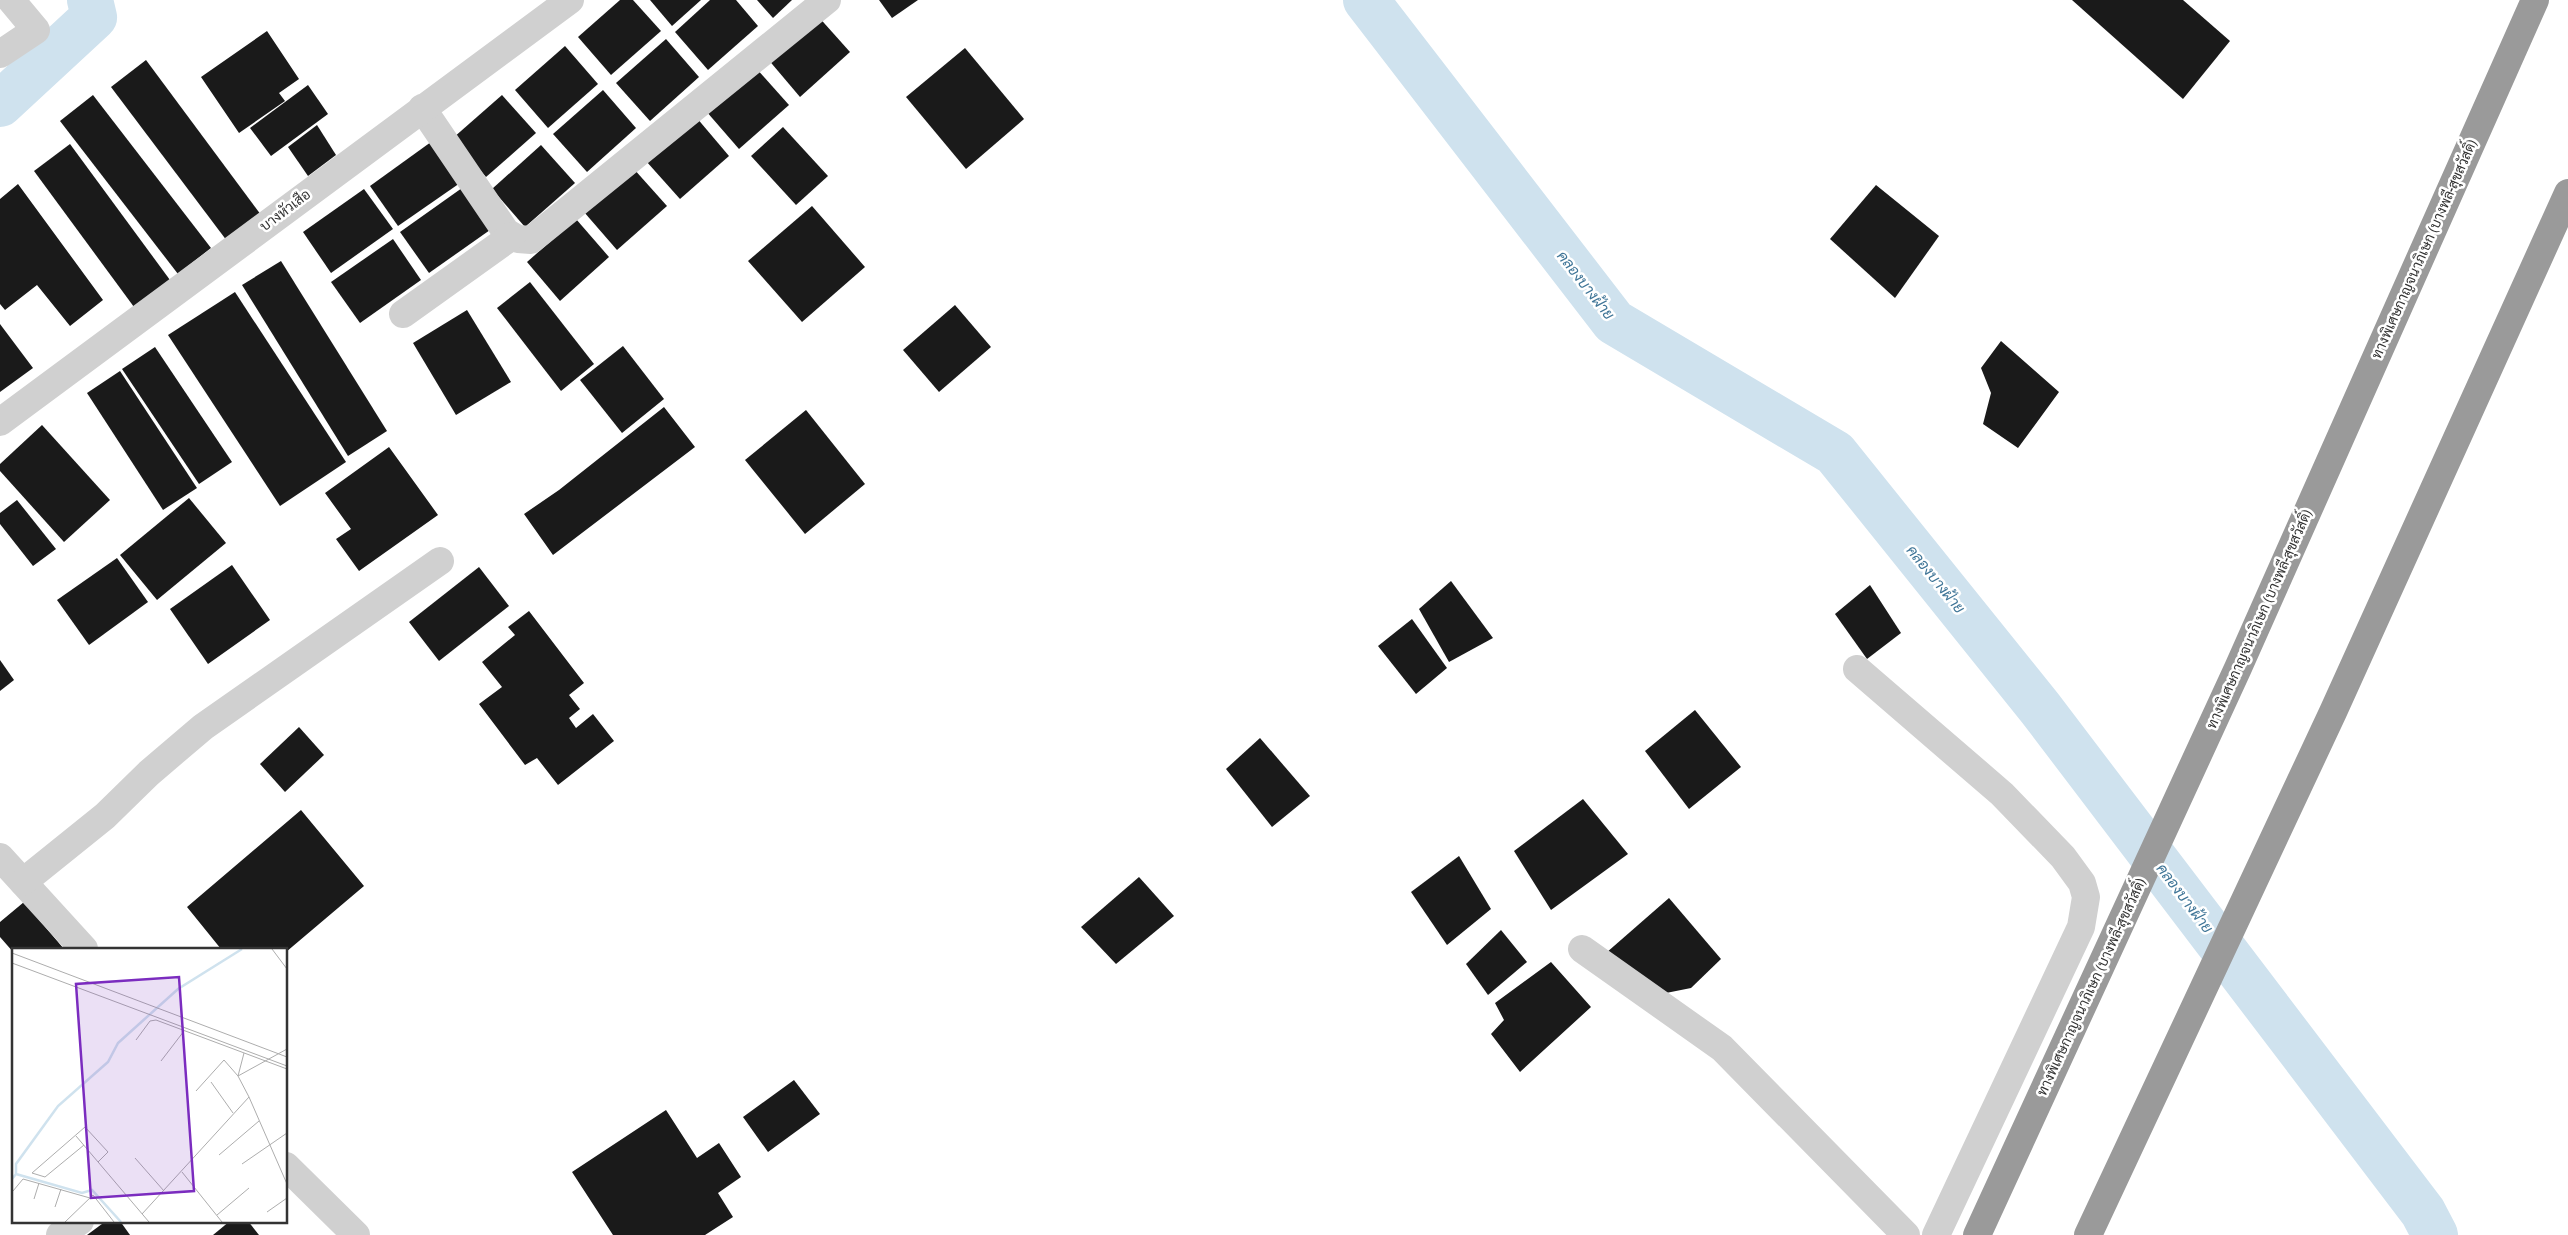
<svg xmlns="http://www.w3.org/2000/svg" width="2568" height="1235" viewBox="0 0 2568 1235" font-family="'Archivo Narrow',Sarabun,sans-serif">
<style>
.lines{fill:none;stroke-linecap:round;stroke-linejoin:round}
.canal{stroke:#cfe2ee;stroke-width:46}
.building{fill:#1a1a1a}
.street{stroke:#d0d0d0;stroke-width:28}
.highway{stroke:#9a9a9a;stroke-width:28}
.labels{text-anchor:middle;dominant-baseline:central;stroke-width:5;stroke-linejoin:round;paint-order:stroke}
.street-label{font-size:14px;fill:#333;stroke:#fff}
.water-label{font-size:15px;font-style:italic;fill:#3f7597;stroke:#fff}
.inset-river{fill:none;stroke:#cfe2ee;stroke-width:2.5}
.inset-road{fill:none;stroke:#adadad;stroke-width:1}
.view{fill:#7b2cbf;fill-opacity:0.15;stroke:#7b2cbf;stroke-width:2.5}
.inset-edge{fill:none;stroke:#333;stroke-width:2.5}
</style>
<rect width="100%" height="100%" fill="#fff"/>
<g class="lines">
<g class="canal">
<path d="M1366,0L1614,322L1835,453L2040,708L2423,1212L2435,1235"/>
<path d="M0,104L94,17L90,0"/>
</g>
</g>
<g class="building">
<path d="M620,0H633L661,31L611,75L578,37Z"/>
<path d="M650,0H701L672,26Z"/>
<path d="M710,0H736L758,26L708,70L675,32Z"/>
<path d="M757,0H792L773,18Z"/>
<path d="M879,0H918L892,18Z"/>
<path d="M2072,0H2183L2230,41L2183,99Z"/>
<path d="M816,14L850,52L800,97L767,58Z"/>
<path d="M267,31L299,79L279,93L285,101L239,133L201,77Z"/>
<path d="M666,39L699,77L650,121L616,83Z"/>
<path d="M565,46L598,84L548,128L515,90Z"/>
<path d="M965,48L1024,119L966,169L906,97Z"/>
<path d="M146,60L261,215L227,241L111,87Z"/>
<path d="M755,67L789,105L739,149L706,111Z"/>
<path d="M308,85L328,114L271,156L250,128Z"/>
<path d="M603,90L636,128L587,172L553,134Z"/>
<path d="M93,95L211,248L178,274L60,121Z"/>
<path d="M502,95L536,133L486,177L453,138Z"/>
<path d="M696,117L729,156L680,199L646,161Z"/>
<path d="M317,125L336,155L308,176L288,147Z"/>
<path d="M783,127L828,176L796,205L751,156Z"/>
<path d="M431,142L460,183L398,226L370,186Z"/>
<path d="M70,144L170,280L134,307L34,171Z"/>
<path d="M541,145L575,183L525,227L492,189Z"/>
<path d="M633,168L667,206L617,250L584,212Z"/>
<path d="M18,184L103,300L70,326L37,285L5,310L0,304V199Z"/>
<path d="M1876,185L1939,236L1895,298L1830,239Z"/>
<path d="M462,188L490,230L429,273L400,232Z"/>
<path d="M364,189L393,229L331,273L303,232Z"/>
<path d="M812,206L865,267L802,322L748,261Z"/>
<path d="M576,219L609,257L560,301L527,262Z"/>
<path d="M393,239L421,280L360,323L331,282Z"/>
<path d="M281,261L387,431L348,456L242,285Z"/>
<path d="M530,282L594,364L561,391L497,308Z"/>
<path d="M235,292L346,462L280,506L168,335Z"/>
<path d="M955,305L991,347L939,392L903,350Z"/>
<path d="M467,310L511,382L456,415L413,343Z"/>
<path d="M0,324L33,368L0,392Z"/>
<path d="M2001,341L2059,392L2018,448L1983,424L1991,393L1981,368Z"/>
<path d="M623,346L664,399L622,433L580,380Z"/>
<path d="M155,347L232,462L199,484L122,369Z"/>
<path d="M120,371L197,488L163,510L87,393Z"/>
<path d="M664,407L695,447L553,555L524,514L559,490Z"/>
<path d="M806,410L865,484L805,534L745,460Z"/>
<path d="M42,425L110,500L64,542L0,471V464Z"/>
<path d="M389,447L438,515L359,571L336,539L351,529L325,493Z"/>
<path d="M189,498L226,543L157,600L120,555Z"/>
<path d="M17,500L56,549L33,566L0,524V513Z"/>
<path d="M117,558L148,602L89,645L57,600Z"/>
<path d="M232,565L270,620L208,664L170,609Z"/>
<path d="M479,567L509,606L439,661L409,622Z"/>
<path d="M1451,581L1493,638L1449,662L1419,609Z"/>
<path d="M1870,585L1901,633L1867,659L1835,614Z"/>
<path d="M529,611L584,683L569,695L580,709L569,718L576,728L593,714L614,741L558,785L537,758L525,765L479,704L502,687L482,662L515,635L508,627Z"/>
<path d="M1412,619L1447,668L1416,694L1378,646Z"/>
<path d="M0,660L14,680L0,691Z"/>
<path d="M1695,710L1741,767L1689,809L1645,751Z"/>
<path d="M299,727L324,755L285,792L260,764Z"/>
<path d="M1260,738L1310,796L1272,827L1226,769Z"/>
<path d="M1583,799L1628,854L1551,910L1514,851Z"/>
<path d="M301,810L364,886L286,952V949H221L187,907Z"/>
<path d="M1459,856L1491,909L1447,945L1411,892Z"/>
<path d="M1139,877L1174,916L1116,964L1081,927Z"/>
<path d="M1669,898L1721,959L1691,988L1656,995L1606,953Z"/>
<path d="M24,902L64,949H14V953L0,937V922Z"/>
<path d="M1501,930L1527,962L1488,995L1466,964Z"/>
<path d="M1551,962L1591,1007L1520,1072L1491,1034L1504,1020L1495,1003Z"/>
<path d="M794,1080L820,1114L768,1152L743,1117Z"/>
<path d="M666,1110L697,1158L719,1143L741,1177L718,1193L733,1217L705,1235H613L572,1172Z"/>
<path d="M106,1221H120L130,1235H87Z"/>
<path d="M230,1221H248L259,1235H213Z"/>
</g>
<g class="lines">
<g class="street">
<path d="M0,54L36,30L11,0"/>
<path d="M422,108L506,232L518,239L531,240L827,0"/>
<path d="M403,314L512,236"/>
<path d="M0,422L570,0"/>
<path d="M1857,669L2002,794L2063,857L2082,883L2086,897L2081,927L1936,1235"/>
<path d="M0,857L84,949"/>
<path d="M23,882L105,816L149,773L203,727L440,561"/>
<path d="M1582,949L1722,1048L1906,1235"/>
<path d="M286,1166L356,1235"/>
<path d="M60,1235L80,1221"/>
</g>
<g class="highway">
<path d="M1977,1235L2238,668L2535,0"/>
<path d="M2088,1235L2333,712L2568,193"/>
</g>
</g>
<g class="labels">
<g class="street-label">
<text transform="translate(285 210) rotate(-37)">บางหัวเสือ</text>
<text transform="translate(2424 249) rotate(-66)">ทางพิเศษกาญจนาภิเษก (บางพลี-สุขสวัสดิ์)</text>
<text transform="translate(2259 619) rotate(-66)">ทางพิเศษกาญจนาภิเษก (บางพลี-สุขสวัสดิ์)</text>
<text transform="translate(2091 987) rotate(-65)">ทางพิเศษกาญจนาภิเษก (บางพลี-สุขสวัสดิ์)</text>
</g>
<g class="water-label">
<text transform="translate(1586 285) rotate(52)">คลองบางฝ้าย</text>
<text transform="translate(1936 579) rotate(51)">คลองบางฝ้าย</text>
<text transform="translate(2185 898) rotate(53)">คลองบางฝ้าย</text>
</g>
</g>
<g transform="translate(12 948)">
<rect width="275" height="275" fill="#fff"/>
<path class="inset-river" d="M4,226L70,245L80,242L109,274M0,231L4,226V216L46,158L96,114L106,95L166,41L230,1"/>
<path class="inset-road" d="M260,1L275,21M0,5L275,109M0,15L275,118M124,92L138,73L144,72L275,121M232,105L226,128L237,149M149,113L172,83M199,134L221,165M184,143L212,112L226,128L275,101M64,188L137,274M207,207L247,173M123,210L152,243M230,216L275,185M170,224L210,274M20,225L73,179L96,204L86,214M20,225L33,229L72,197M1,243L11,231L78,250M22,251L27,235M43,259L49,241M255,264L275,250M130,266L237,149L275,236M205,267L237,240M53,274L81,247L102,274"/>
<path class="view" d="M167,29L182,243L79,250L64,36Z"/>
<rect width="275" height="275" class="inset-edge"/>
</g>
</svg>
